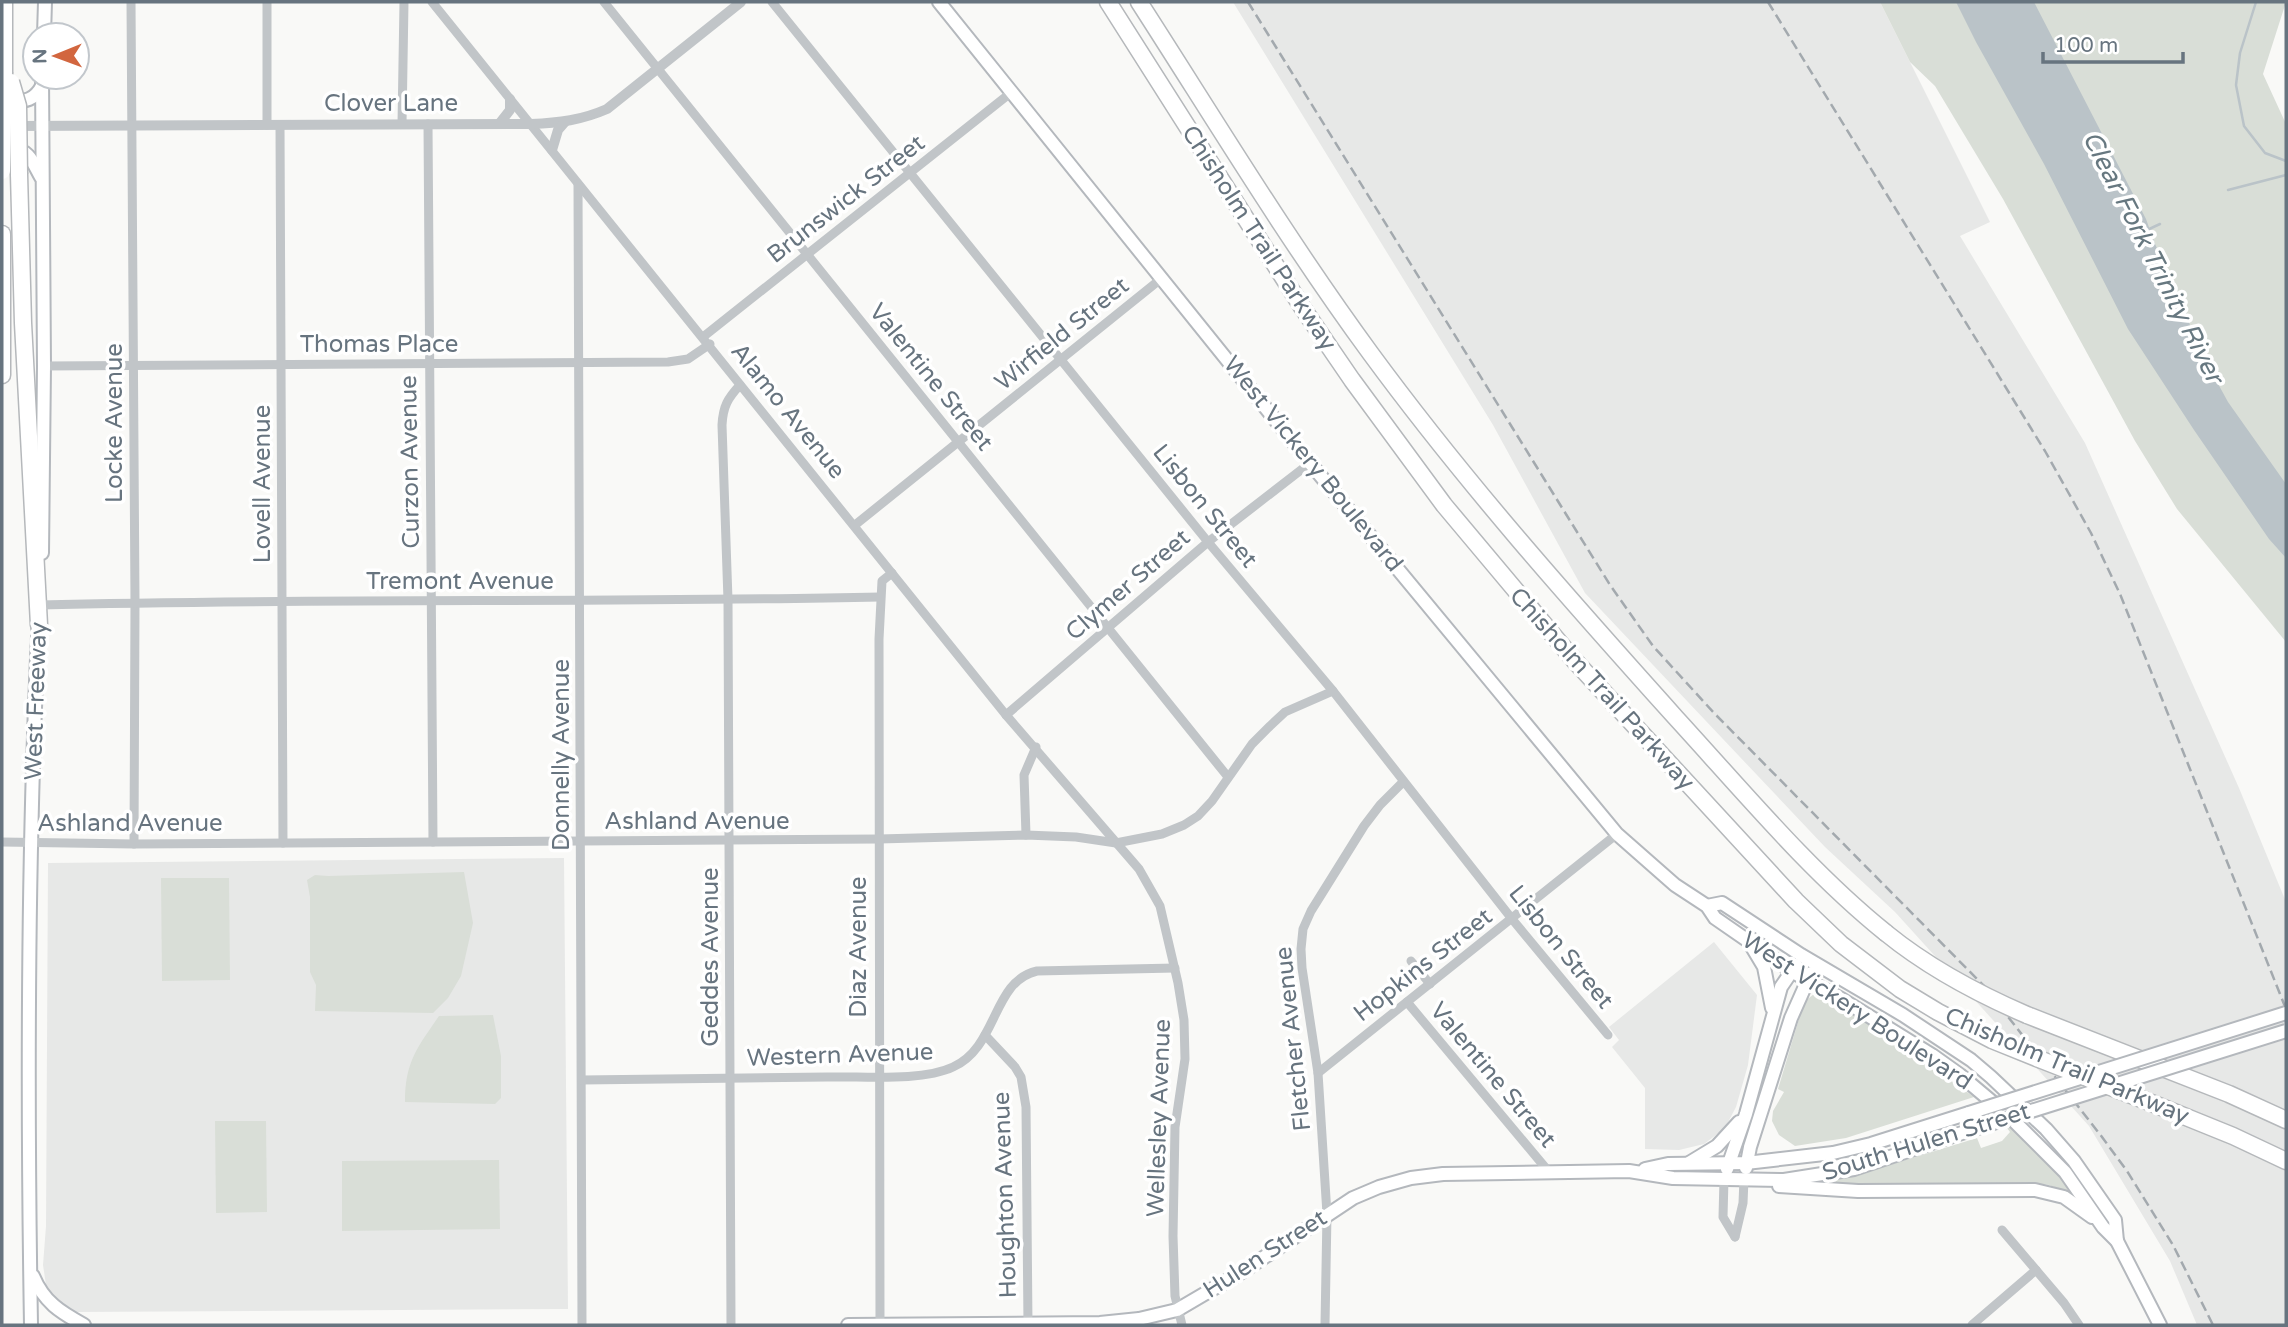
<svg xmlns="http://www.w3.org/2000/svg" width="2288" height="1327" viewBox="0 0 2288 1327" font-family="'Varela Round',sans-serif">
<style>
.built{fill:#e7e8e7}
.green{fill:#d9ded7}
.water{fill:#bac3c8}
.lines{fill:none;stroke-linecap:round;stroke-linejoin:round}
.stream{stroke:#bac3c8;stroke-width:2.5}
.secondary-casing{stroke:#b4b8bd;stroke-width:16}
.motorway-casing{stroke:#b5b8bb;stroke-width:19}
.minor{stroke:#c1c5c8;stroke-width:9}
.tertiary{stroke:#c1c5c8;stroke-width:10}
.secondary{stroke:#fff;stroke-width:12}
.motorway{stroke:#fff;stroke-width:16}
.rail{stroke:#a3a9ae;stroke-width:2.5;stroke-dasharray:10 5;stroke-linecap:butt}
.secondary-bridge-casing{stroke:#b4b8bd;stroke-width:16;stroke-linecap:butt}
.motorway-bridge-casing{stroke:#b5b8bb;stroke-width:19;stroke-linecap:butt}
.secondary-bridge{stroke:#fff;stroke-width:12}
.motorway-bridge{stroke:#fff;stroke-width:16}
.labels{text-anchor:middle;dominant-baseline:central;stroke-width:7;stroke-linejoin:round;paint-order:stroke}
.street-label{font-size:24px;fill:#67747f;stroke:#fff}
.water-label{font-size:26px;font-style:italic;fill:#677880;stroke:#fff}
</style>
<rect width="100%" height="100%" fill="#f9f9f7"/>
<g class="built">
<path d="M1233,2H1880L1990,222L1960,236L2085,443L2239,788L2286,902V1325H2197L2170,1261L2089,1126L1895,912L1825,847L1585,593L1493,425Z"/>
<path d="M564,858L568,1309L75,1312L62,1307L53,1299L46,1285L43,1265L46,1226L48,863Z"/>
<path d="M1714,942L1757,995L1748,1065L1736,1107L1725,1128L1704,1144L1679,1150L1645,1149V1088L1612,1047L1619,1040L1609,1027Z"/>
</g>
<g class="green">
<path d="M1880,2H2286L2263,74L2286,124V642L2177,509L2135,441L2003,199L1935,86L1910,62Z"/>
<path d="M464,872L473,923L461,976L448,998L433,1013L315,1011L316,985L310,972V897L307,880L315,875L328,876Z"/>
<path d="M161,878H229L230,980L162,981Z"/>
<path d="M1814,994H1822L1862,1017L1974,1097L1846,1138L1795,1146L1779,1135L1772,1121L1773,1111L1784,1092L1778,1089L1804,1002Z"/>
<path d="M493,1015L501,1056V1098L495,1104L405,1102C405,1062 417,1048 439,1016Z"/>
<path d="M215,1121H266L267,1212L216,1213Z"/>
<path d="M2011,1127L2055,1169L2075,1195L2049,1185L2033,1183L1827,1185L1828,1180L1886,1166L1977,1138L1981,1148L2002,1141L2010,1132L2007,1128Z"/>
<path d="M499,1160L500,1229L342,1231V1161Z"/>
</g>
<path class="water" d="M1956,2H2034L2146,219L2155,244L2185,308L2193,336L2205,360L2228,402L2286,484V558L2269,539L2194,430L2128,329L2044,164L1976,42Z"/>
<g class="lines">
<g class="stream">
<path d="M2256,2L2240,53L2236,85L2244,126L2265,153L2286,161"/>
<path d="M2228,190L2286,175"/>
<path d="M2147,230L2160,224"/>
</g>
<g class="secondary-casing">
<g id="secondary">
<path d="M939,2L1310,463L1617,834L1675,885L1707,906L1715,918L1793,972L1843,1000L1932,1055L1960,1075L2010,1117L2065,1172L2103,1227L2117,1241L2160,1325"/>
<path d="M44,35L45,2"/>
<path d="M9,102C25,101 34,101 42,86"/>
<path d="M12,149C29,149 33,163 41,177"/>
<path d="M42,553L44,366L42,77"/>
<path d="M1707,906L1722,903L1801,955L1903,1015L1971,1060L1991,1077L2046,1129L2074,1161L2115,1220L2117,1241"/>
<path d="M1752,947L1764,967L1772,1008"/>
<path d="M1689,1163L1717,1146L1739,1122"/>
<path d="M1746,1168L1750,1147L1791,1018L1811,973"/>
<path d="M1645,1169L1668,1164L1746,1163L1833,1153L1871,1144L1969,1113"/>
<path d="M1727,1169L1746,1114L1781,987L1796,965"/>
<path d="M1779,1186L1858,1191L2035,1190L2064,1197L2092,1217"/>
<path d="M33,1276C44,1302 60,1312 84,1325"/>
<path d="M31,1325C27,1089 27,853 39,616"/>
<path d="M848,1325L1100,1323L1139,1319L1177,1310L1245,1270L1353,1198L1379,1187L1411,1178L1443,1174L1629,1171L1673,1178L1784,1180L1854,1169L1974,1129"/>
</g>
</g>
<g class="motorway-casing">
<g id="motorway">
<path d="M4,2V72"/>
<path d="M1108,2L1302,307L1352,380L1444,505L1574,660L1796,901L1841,944L1900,989L1938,1012L1992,1040L2039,1059"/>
<path d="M1139,2C1215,120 1288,241 1371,354C1465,482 1570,600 1676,718C1742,790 1810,872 1886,933"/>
<path d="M19,174L23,323L39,625"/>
<path d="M2,234V375"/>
<path d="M2027,1015L2229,1094L2286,1120"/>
<path d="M2154,1104L2233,1136L2286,1161"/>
</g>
</g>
<g class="minor">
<path d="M131,2L135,602L134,844"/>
<path d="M267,2V125"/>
<path d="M432,2L1006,715L1139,869L1160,906L1178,983L1184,1020L1185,1059L1175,1127L1173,1236L1175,1296L1182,1325"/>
<path d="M604,2L1228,777"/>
<path d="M772,2L1208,542L1333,691L1512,919L1608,1035"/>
<path d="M402,124L404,2"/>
<path d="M428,124L433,842"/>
<path d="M280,125L283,843"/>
<path d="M578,184L582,1325"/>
<path d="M703,337L1013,91"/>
<path d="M44,366L668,362L688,359L710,344"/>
<path d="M855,525L1162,278"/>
<path d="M40,605C320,598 600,603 880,597"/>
<path d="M1006,715L1208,542L1310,463"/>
<path d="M1026,835L1024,775L1036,747"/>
<path d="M2,842L134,844L879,839L1026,835L1076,837L1116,843L1162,834L1184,825L1198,816L1212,801L1252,744L1270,726L1285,712L1333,691"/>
<path d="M1411,961L1430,984"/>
<path d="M1407,1002L1549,1172"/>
<path d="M985,1035L1015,1067L1021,1077L1026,1107L1028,1325"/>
<path d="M1318,1073L1617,834"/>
<path d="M582,1080C664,1079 745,1078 827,1077C863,1076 921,1082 953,1067C998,1047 992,981 1037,971L1175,968"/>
<path d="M1724,1179L1723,1217L1735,1237"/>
<path d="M2002,1230L2064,1303L2079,1325"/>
<path d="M1735,1237L1743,1203L1744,1179"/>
<path d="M731,1325L728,600L722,425C723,406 728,398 740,385"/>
<path d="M880,1325L879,639L882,581L892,573"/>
<path d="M1325,1325L1327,1214L1318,1073L1302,968L1301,949L1303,929L1311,911L1364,826L1380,805L1403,782"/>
<path d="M1972,1325L2036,1270"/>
</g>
<g class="tertiary">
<path d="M499,124L510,110V99"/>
<path d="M14,126L531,124C559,123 582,120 607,109L741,2"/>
<path d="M552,150L558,130L565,122"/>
</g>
<use href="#secondary" class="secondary"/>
<use href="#motorway" class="motorway"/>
<g class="rail">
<path d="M1248,2L1610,585L1653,646L1714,713L1984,986L2102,1137L2127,1171L2173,1245L2213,1325"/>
<path d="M1768,2L2045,451L2091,533L2120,594L2286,1009"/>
</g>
<g class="secondary-bridge-casing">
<g id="secondary-bridge">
<path d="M1969,1113L2286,1013"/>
<path d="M1974,1129L2286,1031"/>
</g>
</g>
<g class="motorway-bridge-casing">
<g id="motorway-bridge">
<path d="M11,82L18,106L19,174"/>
<path d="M2,171L4,72"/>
<path d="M1886,933C1929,968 1976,993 2027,1015"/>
<path d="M2039,1059L2154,1104"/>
</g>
</g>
<use href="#secondary-bridge" class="secondary-bridge"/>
<use href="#motorway-bridge" class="motorway-bridge"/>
</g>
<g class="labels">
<g class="street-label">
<text x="391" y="103">Clover Lane</text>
<text transform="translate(846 199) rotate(-38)">Brunswick Street</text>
<text transform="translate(1259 238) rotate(57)">Chisholm Trail Parkway</text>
<text transform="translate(1062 334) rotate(-39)">Wirfield Street</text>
<text x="379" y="344">Thomas Place</text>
<text transform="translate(931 377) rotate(51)">Valentine Street</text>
<text transform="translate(788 411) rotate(51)">Alamo Avenue</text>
<text transform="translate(114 423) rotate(-90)">Locke Avenue</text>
<text transform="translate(410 462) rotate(-91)">Curzon Avenue</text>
<text transform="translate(1313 464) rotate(51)">West Vickery Boulevard</text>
<text transform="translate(262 484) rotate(-90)">Lovell Avenue</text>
<text transform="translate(1205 506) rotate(51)">Lisbon Street</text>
<text x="460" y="581">Tremont Avenue</text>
<text transform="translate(1128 585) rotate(-41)">Clymer Street</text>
<text transform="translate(1602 689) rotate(48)">Chisholm Trail Parkway</text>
<text transform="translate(36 701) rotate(-88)">West Freeway</text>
<text transform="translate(561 755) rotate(-90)">Donnelly Avenue</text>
<text x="697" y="821">Ashland Avenue</text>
<text x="130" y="823">Ashland Avenue</text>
<text transform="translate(858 947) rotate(-90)">Diaz Avenue</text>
<text transform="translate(1561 947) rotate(51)">Lisbon Street</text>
<text transform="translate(710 957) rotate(-90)">Geddes Avenue</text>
<text transform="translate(1423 965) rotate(-38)">Hopkins Street</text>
<text transform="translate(1857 1011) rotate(33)">West Vickery Boulevard</text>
<text transform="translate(1293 1039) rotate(-96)">Fletcher Avenue</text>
<text transform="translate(840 1055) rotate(-2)">Western Avenue</text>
<text transform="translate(2067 1066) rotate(23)">Chisholm Trail Parkway</text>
<text transform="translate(1493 1075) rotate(50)">Valentine Street</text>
<text transform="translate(1159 1118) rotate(-88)">Wellesley Avenue</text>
<text transform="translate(1926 1142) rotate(-17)">South Hulen Street</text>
<text transform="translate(1005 1195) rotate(-92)">Houghton Avenue</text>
<text transform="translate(1265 1254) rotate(-33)">Hulen Street</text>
</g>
<g class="water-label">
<text transform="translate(2153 257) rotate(63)">Clear Fork Trinity River</text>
</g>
</g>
<rect width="2288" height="1327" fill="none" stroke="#67747f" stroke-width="7"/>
<g transform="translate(56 56) rotate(269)"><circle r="33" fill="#ffffff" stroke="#c2c7cc" stroke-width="2"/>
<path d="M0-5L12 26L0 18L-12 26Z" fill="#d2663f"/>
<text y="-10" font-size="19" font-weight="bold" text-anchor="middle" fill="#67747f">N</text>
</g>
<path d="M2043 52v10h140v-10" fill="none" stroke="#67747f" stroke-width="3.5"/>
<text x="2054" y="52" font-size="21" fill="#67747f" stroke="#ffffff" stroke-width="5" paint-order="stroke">100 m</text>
</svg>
